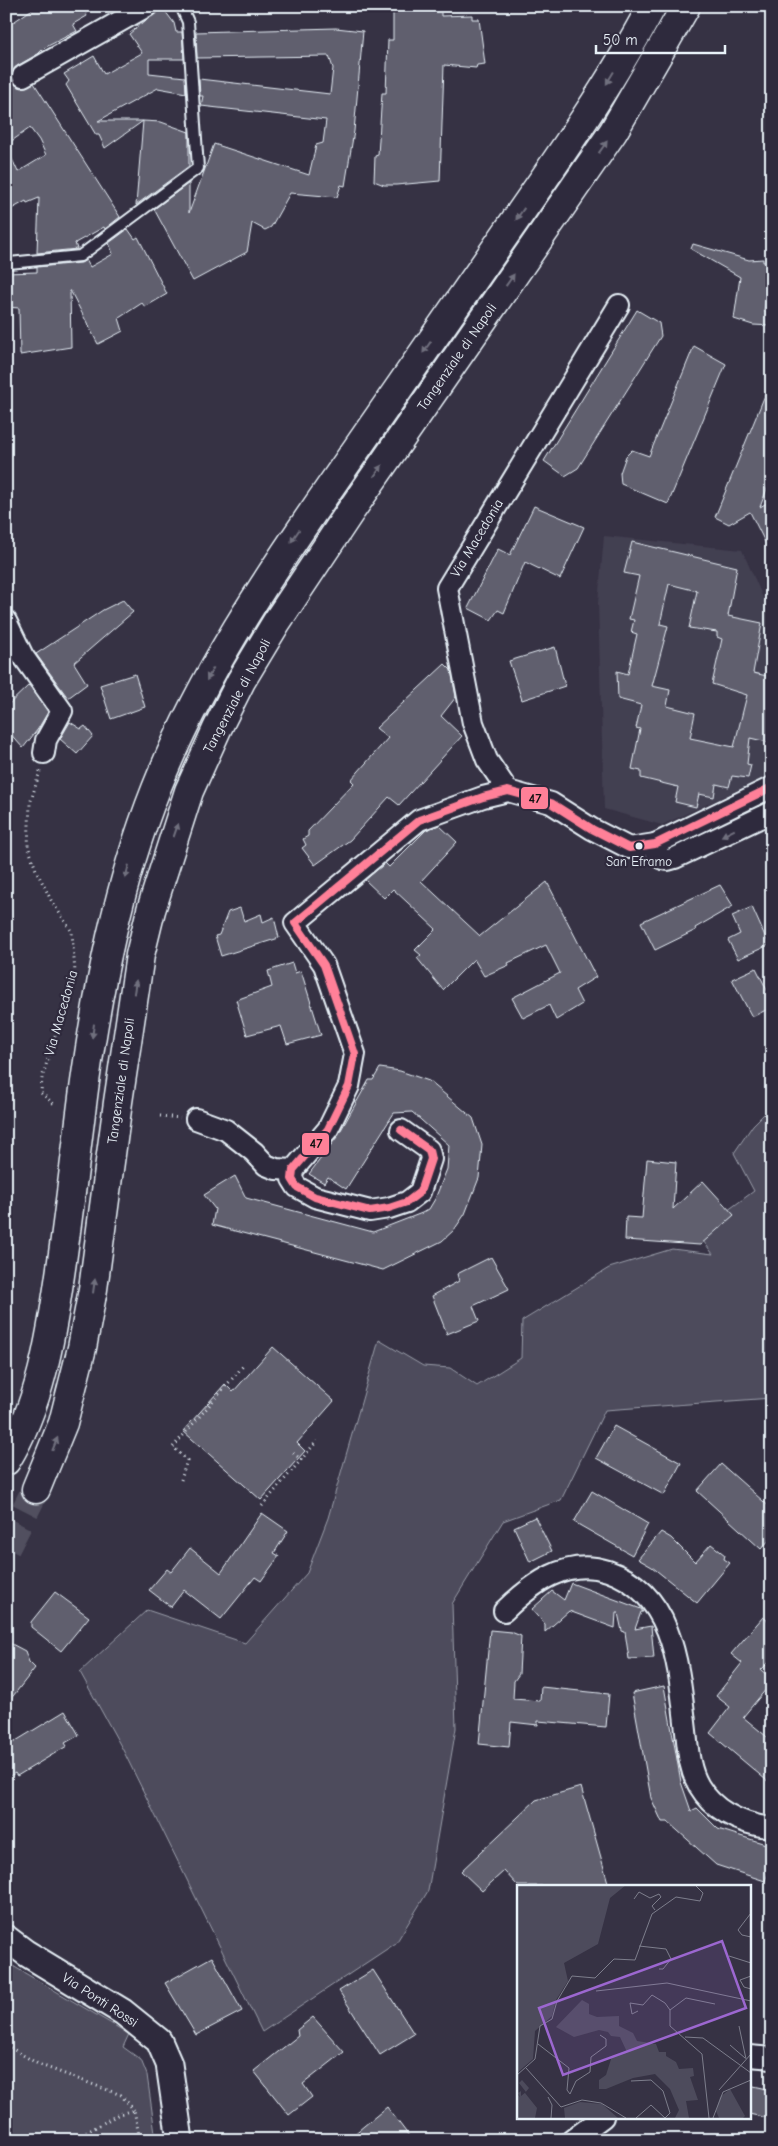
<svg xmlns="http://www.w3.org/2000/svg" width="778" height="2146" viewBox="0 0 778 2146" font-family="'Comic Neue',sans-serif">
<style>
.built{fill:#433f51}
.green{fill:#4d4b5c;stroke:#9a9eaa}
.building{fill:#605e6e;stroke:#e8f1f8;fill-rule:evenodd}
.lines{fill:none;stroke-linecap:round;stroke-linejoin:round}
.motorway-tunnel{stroke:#514f5f;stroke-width:28;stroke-dasharray:28 14;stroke-linecap:butt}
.service-casing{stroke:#e8f1f8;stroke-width:14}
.minor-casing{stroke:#e8f1f8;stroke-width:24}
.tertiary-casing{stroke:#e8f1f8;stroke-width:29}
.motorway-casing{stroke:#e8f1f8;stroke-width:31}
.path{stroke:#e8f1f8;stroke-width:3;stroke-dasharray:1 4;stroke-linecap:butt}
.service{stroke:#2f2a3d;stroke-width:10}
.minor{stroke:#2f2a3d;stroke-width:20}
.tertiary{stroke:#2f2a3d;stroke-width:25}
.motorway{stroke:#2f2a3d;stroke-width:28}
.bus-1-casing{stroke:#2f2a3d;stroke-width:11}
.bus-1{stroke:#ff8098;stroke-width:8}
.oneway{fill:#70707e}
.bus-dot{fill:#e8f1f8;stroke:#2f2a3d;stroke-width:2}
.labels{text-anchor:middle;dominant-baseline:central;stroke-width:4.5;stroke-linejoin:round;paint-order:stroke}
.bus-label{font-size:13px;fill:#e8f1f8;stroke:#2f2a3d}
.street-label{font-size:14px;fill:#e8f1f8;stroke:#2f2a3d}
.inset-road{fill:none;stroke:#7d7e8c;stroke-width:1}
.view{fill:#9c67d0;fill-opacity:0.15;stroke:#9c67d0;stroke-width:2.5}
.inset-edge{fill:none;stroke:#e8f1f8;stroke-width:2.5}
.line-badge{stroke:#2f2a3d;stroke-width:2}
.pale-badge-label{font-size:14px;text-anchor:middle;font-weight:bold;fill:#111}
</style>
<rect width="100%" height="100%" fill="#363244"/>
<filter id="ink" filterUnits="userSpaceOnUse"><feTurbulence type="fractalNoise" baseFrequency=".02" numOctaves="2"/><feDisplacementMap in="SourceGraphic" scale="10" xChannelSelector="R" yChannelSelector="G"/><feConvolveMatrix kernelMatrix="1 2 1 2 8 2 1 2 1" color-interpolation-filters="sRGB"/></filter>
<g filter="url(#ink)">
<path class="built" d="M604,536L742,550L772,618V774L662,825L604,809L598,603Z"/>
<g class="green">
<path d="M772,1106V1398L605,1410L561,1500L503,1521L452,1604L456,1728L428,1891L396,1943L262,2032L123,1750L80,1672L147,1610L245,1643L307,1573L328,1518L379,1340L423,1366L450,1368L477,1386L521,1358L522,1321L609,1268L672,1249L713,1254L697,1233L754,1191L734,1153L753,1125Z"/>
<path d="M6,1962L129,2034L123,2047L141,2060L147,2075L156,2140H6Z"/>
</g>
<g class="building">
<path d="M37,6H47L51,12L60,6H83L87,16L73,24L77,31L44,48L38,54L17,66L13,70L12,81L17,86L22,88L34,83L120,217L105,229L104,227L75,243L77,249L37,253L39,198L27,203L26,201L6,212V146L18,172L46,155L39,140L30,128L6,145V27Z"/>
<path d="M393,6H441V16L472,15V19H479L485,64L477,65L476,68L444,65L440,181L396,185H384L374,181L375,156L378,155L382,93H386L388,40H393Z"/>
<path d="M162,7L174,23L176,32H182L184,59H149V73L185,77L186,93L158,88L98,121H143L105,148L99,135H96L66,85L69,81L64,74L94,56L104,74L142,53L129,34Z"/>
<path d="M336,28L363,31L354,131L345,186L341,185L337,197L290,193L271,227L265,230L252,223L247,252L193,281L154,209L189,183V213L214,144L309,175L316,145L323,143L326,120L201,106L203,96H200L199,79L330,94L333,68L329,56L197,58L196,32Z"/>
<path d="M143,121L161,122L189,132V166L136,205Z"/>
<path d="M128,229L135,239L138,237L167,294L145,307L142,303L119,318L123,331L98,344L70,290L71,347L20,355L19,308L6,307V273L37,272V267L81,263L86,260L90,267L113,254L109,243Z"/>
<path d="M693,244L749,260L763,259V262L772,261L764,311L772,312V326L753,325L734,319L740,277L691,249Z"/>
<path d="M637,310L659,323L661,336L578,468L565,476L544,461Z"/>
<path d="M694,346L726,364L668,504L621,484L620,473L626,456L632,450L649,456Z"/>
<path d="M772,378V476L760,507L772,500V556L750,512L729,524L715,517Z"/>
<path d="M534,506L584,527L560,579L525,562L504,613L498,610L491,620L468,608L498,549L510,555Z"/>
<path d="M632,542L737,567L728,616L762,623L753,673L772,677V743L750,738L747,764L751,765L748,778L732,776L729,787L716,784L714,797L699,794L696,807L675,802L678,787L641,778V771L632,769L640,729L636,728L641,705L618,699L617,671L628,674L637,634L631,632L634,620L629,619L639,576L624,573ZM669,584L697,591L689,628L717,632V637L722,639L712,684L747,695L734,747L690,738L695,713L667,706L670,690L652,686L668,626L660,624Z"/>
<path d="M123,600L133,612L74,663L87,684L68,698L36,654L103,610Z"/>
<path d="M555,647L565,686L522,700L509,661Z"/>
<path d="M445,664L451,670L456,697L441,716L462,736L399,805L389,797L350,840L315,865L302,848L306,845L303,839L308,836V831L354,783L351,780L388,738L376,728Z"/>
<path d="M135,674L145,707L111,719L100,685Z"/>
<path d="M29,685L48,712L38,729L23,748L6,729V707Z"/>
<path d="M70,722L81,729L85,726L93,736L77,754L60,739Z"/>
<path d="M439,825L457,842L421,881L480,936L547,882L596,977L575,990L582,1004L556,1020L549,1005L523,1018L512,998L560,973L546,945L508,963L509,965L484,976L474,959L443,990L417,958L421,955L415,950L436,929L393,889L384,898L365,880L385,863L389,867L426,830Z"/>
<path d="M720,885L733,906L695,928L696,930L655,950L641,922Z"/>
<path d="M752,907L769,945L738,959L728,940L740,934L732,916Z"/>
<path d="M240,908L244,921L261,914L263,922L274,917L279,938L221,956L215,936L219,935L228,912Z"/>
<path d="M292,963L295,973L301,971L321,1035L287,1044L281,1026L247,1035L236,1000L272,987L268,971Z"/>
<path d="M756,968L772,1000V1007L752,1017L732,979Z"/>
<path d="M380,1068L400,1071L429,1081L473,1118L482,1145L479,1178L465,1214L454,1230L442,1241L383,1270L212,1225L215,1209L204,1195L235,1176L246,1198L373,1232L422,1213L429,1209L435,1199L447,1169L449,1145L412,1112L394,1113L346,1189L328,1177L324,1183L309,1174L337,1137L369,1080H373Z"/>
<path d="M647,1159L676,1162L673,1209L703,1181L734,1215L700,1245L625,1240L626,1217L642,1218Z"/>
<path d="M491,1257L509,1289L473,1306L479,1321L447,1334L432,1296L459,1281L457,1274Z"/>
<path d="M273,1347L334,1401L297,1443L305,1451L261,1500L183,1431L225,1384L233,1392Z"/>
<path d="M614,1426L681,1463L664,1495L596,1458Z"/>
<path d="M721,1464L772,1509V1537L761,1549L697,1491Z"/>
<path d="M592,1491L648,1524L632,1555L574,1522Z"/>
<path d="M262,1513L288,1531L274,1553L279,1556L261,1581L255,1577L221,1619L184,1590L171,1607L149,1590L167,1569L171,1572L190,1548L221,1573Z"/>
<path d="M535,1517L552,1551L530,1562L514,1527Z"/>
<path d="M661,1532L671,1538L695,1562L711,1544L725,1555L724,1559L730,1563L697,1603L652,1567L638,1559Z"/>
<path d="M571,1583L641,1609L643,1612H641L635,1629L651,1626L654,1658L629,1659L625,1632L622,1631L618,1613H616L615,1628L569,1611L545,1632V1624L532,1609L552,1591L564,1600Z"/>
<path d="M55,1592L89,1617L61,1651L31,1627V1622Z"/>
<path d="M763,1617L772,1624V1659L761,1670L772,1679V1682L743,1717L772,1741V1785L710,1733L730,1707L716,1696L742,1663L731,1654Z"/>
<path d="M490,1630L511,1632L521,1636L519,1674L514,1681L513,1699L540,1701L541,1687L609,1694L606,1727L538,1721V1725L511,1722L509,1747L479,1744Z"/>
<path d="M6,1641L25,1651L29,1662L35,1668L6,1705Z"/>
<path d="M664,1686L681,1782L691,1811L697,1808L718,1829L772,1846V1863L765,1881L716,1865L668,1822H662L651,1798L632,1693Z"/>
<path d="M65,1711L79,1735L65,1743L67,1746L17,1776L15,1773L6,1778V1747Z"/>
<path d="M581,1787L609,1886H518L504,1871L482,1891L461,1871L536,1800Z"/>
<path d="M212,1957L242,2011L196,2035L165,1983Z"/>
<path d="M373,1970L414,2034L380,2055L339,1991Z"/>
<path d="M313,2017L344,2052L303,2084L312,2097L289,2115L254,2071L298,2036L297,2030Z"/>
<path d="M749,2085L772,2090V2119L749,2114Z"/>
<path d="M387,2107L412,2140H347Z"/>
</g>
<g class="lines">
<path class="motorway-tunnel" d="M6,1548L36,1489"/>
<g class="service-casing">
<path id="service" d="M9,263L80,256L198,168L188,22L181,6"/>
</g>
<g class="minor-casing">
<g id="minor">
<path d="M23,76L147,6"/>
<path d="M6,621L23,656L62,711L46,740L44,753"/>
<path d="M508,791L487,760L473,723L447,588L619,305"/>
<path d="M655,844L656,852L662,859L668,860L675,858L772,812"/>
<path d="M196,1119L226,1130L254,1152L266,1165L276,1169L293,1170"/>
<path d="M401,1130L429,1150L431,1159L420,1192L407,1202L389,1208L370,1211L315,1197L297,1187L292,1179L293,1170L328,1129L349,1086L355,1054L324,965L295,923L419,820L483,797L508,791L551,803L592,829L629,848L655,844L772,787"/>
<path d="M504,1611C532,1584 566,1557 608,1571C676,1594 679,1672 686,1731C688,1750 689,1769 699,1786C715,1813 742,1824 772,1828"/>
<path d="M749,2056L772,2058"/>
<path d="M572,2140L603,2117"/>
</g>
</g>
<g class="tertiary-casing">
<path id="tertiary" d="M6,1938L26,1953L123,2012L159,2041L169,2064L180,2140"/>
</g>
<g class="motorway-casing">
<g id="motorway">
<path d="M6,1461C40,1406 51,1338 60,1275C69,1213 76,1151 84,1089C98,987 118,885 156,789C201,676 266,579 335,480C392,397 450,315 507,232C558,159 610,85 652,6"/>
<path d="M36,1489L63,1423L82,1348L93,1289L118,1102L140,955L151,910L189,791L217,729L241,681L276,623L350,512L613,132L686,6"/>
</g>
</g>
<g class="path">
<path d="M40,771L30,804L28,846L36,870L51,900L72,932L75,972L42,1078L41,1093L54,1104"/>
<path d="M160,1116L180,1118"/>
<path d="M293,1453L302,1460"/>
<path d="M181,1480L187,1460L173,1447L244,1365"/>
<path d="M262,1506L317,1441"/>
<path d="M6,2045L38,2064L121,2095L134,2110"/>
<path d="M73,2140L119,2114L134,2110L140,2140"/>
</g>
<use href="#service" class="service"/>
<use href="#minor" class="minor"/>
<use href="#tertiary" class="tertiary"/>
<use href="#motorway" class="motorway"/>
<g class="bus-1-casing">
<path id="bus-1" d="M401,1130L429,1150L431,1159L420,1192L407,1202L389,1208L370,1211L315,1197L297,1187L292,1179L293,1170L328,1129L349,1086L355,1054L324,965L295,923L419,820L483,797L508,791L551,803L592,829L629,848L655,844L772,787"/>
</g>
<use href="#bus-1" class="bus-1"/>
</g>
<defs><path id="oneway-solid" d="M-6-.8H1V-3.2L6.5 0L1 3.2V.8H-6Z" transform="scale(1.25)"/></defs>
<g class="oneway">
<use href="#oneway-solid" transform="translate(610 78) rotate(121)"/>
<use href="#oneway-solid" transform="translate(603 147) rotate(-55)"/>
<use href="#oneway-solid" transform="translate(520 214) rotate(125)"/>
<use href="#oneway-solid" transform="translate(510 280) rotate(-55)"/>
<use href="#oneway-solid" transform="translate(427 347) rotate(125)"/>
<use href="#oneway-solid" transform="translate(378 471) rotate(-55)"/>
<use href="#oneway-solid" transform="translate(295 536) rotate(124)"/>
<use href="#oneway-solid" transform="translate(210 674) rotate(118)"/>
<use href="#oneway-solid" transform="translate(176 830) rotate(-71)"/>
<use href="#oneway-solid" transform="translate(728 833) rotate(154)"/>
<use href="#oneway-solid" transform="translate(127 872) rotate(105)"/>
<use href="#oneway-solid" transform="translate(135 987) rotate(-81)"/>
<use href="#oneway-solid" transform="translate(93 1031) rotate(98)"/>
<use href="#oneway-solid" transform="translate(94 1286) rotate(-82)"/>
<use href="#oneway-solid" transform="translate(55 1444) rotate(-68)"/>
</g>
</g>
<circle class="bus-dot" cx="639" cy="846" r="4.5"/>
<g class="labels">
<g class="bus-label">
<text x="639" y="861">San Eframo</text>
</g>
<g class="street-label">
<text transform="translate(457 357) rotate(-55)">Tangenziale di Napoli</text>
<text transform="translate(477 538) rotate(-59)">Via Macedonia</text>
<text transform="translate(237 696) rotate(-62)">Tangenziale di Napoli</text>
<text transform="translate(61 1013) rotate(-74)">Via Macedonia</text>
<text transform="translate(121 1081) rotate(-82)">Tangenziale di Napoli</text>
<text transform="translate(100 2000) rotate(33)">Via Ponti Rossi</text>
</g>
</g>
<g transform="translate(517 1885)">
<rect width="234" height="234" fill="#363244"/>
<path d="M0,0H109L93,13L81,59L47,78L51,96L39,115L35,131L18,146L16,174L0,188ZM65,115L72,119V129L80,132L102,131V141L116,148L120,156L139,159L142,167H149V171L159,177L162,184L176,183L177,191L173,192L181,215L169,216L172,233H158L162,225L153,204L138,189L116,193L89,204H82V195L89,190L95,171L110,167L103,152L94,151L91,147L82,145L57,152L39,142ZM5,195L12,203L8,208L20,223L18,233H0V209L3,212L1,208L4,206V211L9,207L2,198ZM213,204L228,231L226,233H202L199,226L203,212ZM63,217L85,219L101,233H48L47,223Z" fill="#4d4b5c"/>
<path class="inset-road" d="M117,14L122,7L133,13L142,9L144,12L135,21L138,25M234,28L221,45L225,50L234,52M122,61L149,64L154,74L146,84H142M212,71L234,78M234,91L223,95L227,102L234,104M79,106L150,98L234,116M153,125L169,113L198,119M121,126L115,129L113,118L126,120L135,110L148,118L153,125V141L185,169L192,233M222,141L229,174M168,152L186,153L234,188M21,159L52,183L50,205L53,209L59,196L73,187L74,172L89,161V154L83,150M213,160L228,173M9,183L44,222L65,215L84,218L109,233M0,190L18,174L23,141L35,134L40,116L55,91L78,93L97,74L118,75L135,29L159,12L183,16L186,8L178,0M114,196L134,195L146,206L153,228L148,233L134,220L119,233M202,205L234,169M31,212L35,220L34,233M196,233L206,207L234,195"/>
<path class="view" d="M205,56L229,123L46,190L22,123Z"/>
<rect width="234" height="234" class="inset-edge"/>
</g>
<g class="line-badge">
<rect x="520" y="786" width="29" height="24" rx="5" fill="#ff8098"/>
<rect x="301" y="1132" width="29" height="24" rx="5" fill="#ff8098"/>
</g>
<g class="pale-badge-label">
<text x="535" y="803">47</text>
<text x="316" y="1148">47</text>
</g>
<rect width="778" height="2146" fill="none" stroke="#2f2a3d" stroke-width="25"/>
<rect x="12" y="12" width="753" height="2121" fill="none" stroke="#e8f1f8" stroke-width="2" filter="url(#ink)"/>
<path d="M596 45v8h129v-8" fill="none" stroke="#e8f1f8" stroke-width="2.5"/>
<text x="603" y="45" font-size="15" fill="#e8f1f8" stroke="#2f2a3d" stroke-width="4" paint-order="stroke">50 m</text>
</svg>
